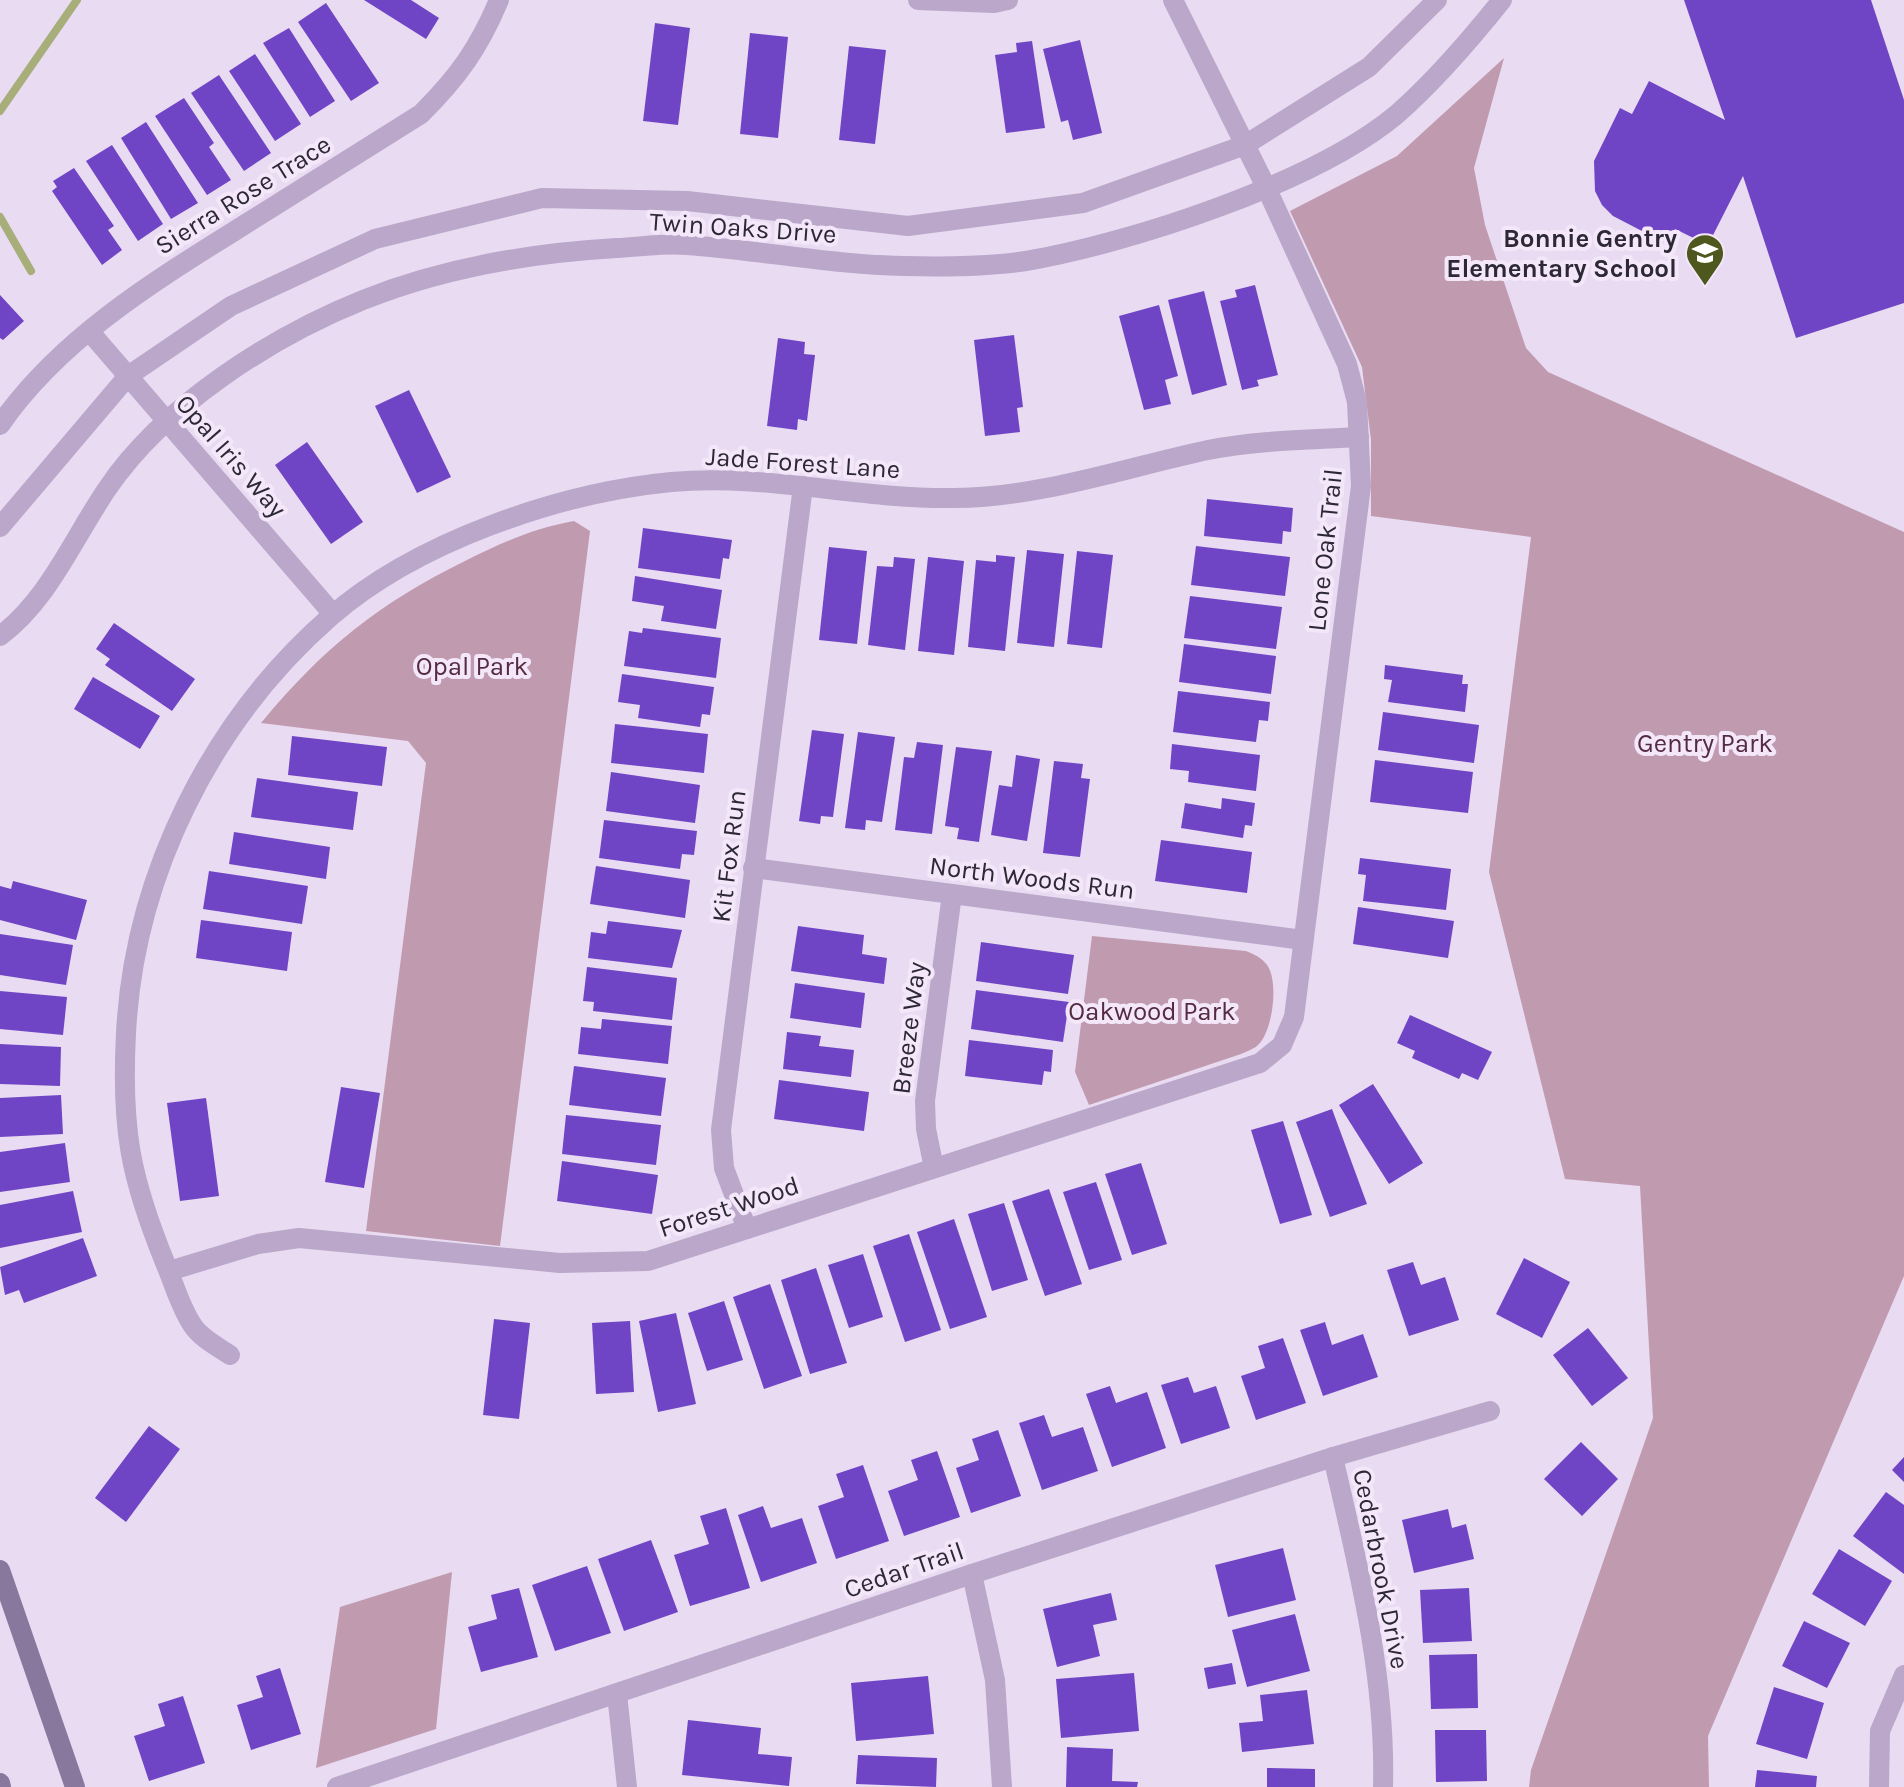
<svg xmlns="http://www.w3.org/2000/svg" width="1904" height="1787" viewBox="0 0 1904 1787" font-family="Karla,sans-serif">
<style>
.green{fill:#c09bb0}
.lines{fill:none;stroke-linecap:round;stroke-linejoin:round}
.stream{stroke:#a7ae7a;stroke-width:8}
.building{fill:#7045c5}
.minor{stroke:#baa7ca;stroke-width:20}
.tertiary{stroke:#baa7ca;stroke-width:20}
.secondary{stroke:#89789d;stroke-width:20}
.labels{text-anchor:middle;dominant-baseline:central;stroke-width:8;stroke-linejoin:round;paint-order:stroke}
.street-label{font-size:26px;fill:#2d2836;stroke:#f3e7f9}
.poi-label{font-size:26px;font-weight:bold;fill:#2d2836;stroke:#f3e7f9;text-anchor:end}
.park-label{font-size:26px;fill:#542b41;stroke:#f3e7f9}
</style>
<rect width="100%" height="100%" fill="#e9dbf2"/>
<g class="green">
<path d="M1504,58L1474,168L1485,225L1526,348L1548,372L1904,532V1276L1708,1736L1709,1787H1529L1531,1770L1653,1418L1640,1186L1565,1179L1489,872L1531,537L1371,516V440L1362,367L1290,211L1397,156Z"/>
<path d="M574,521L590,531L500,1246L366,1231L426,763L408,741L261,723C322,649 379,603 465,561C501,543 534,528 574,521Z"/>
<path d="M1092,936L1246,951C1254,954 1262,958 1267,965C1279,981 1273,1031 1258,1045C1254,1049 1247,1051 1241,1054L1089,1105L1075,1072Z"/>
<path d="M452,1572L436,1729L316,1768L340,1607Z"/>
</g>
<g class="lines">
<g class="stream">
<path d="M0,111L77,0"/>
<path d="M0,217L31,271"/>
</g>
</g>
<g class="building">
<path d="M364,0H411L439,18L426,39Z"/>
<path d="M1684,0H1871L1904,100V303L1796,338L1743,176L1708,245L1675,229L1667,244L1613,216L1602,205L1595,191L1594,161L1620,108L1632,114L1649,81L1725,120Z"/>
<path d="M326,3L379,83L351,101L298,22Z"/>
<path d="M655,23L690,28L678,125L643,121Z"/>
<path d="M289,28L335,101L310,117L263,43Z"/>
<path d="M750,33L788,37L778,138L740,134Z"/>
<path d="M1080,40L1102,133L1073,140L1068,120L1061,122L1043,49Z"/>
<path d="M1032,41L1045,128L1006,133L995,55L1017,52L1016,43Z"/>
<path d="M849,46L886,50L875,144L839,140Z"/>
<path d="M255,54L301,124L275,141L229,71Z"/>
<path d="M219,75L271,153L244,171L191,93Z"/>
<path d="M184,98L214,143L209,147L231,180L207,195L155,116Z"/>
<path d="M146,122L198,203L171,219L121,138Z"/>
<path d="M112,145L163,224L138,241L86,161Z"/>
<path d="M74,168L114,226L108,230L122,250L102,265L52,191L57,187L53,181Z"/>
<path d="M1255,285L1278,375L1257,380L1259,386L1242,390L1220,301L1237,297L1235,290Z"/>
<path d="M1204,291L1227,385L1192,395L1168,300Z"/>
<path d="M0,295L24,321L3,340L0,338Z"/>
<path d="M1159,305L1178,376L1165,380L1171,404L1144,410L1119,316Z"/>
<path d="M1014,335L1023,407L1017,408L1020,432L985,436L974,340Z"/>
<path d="M778,338L805,342L804,354L815,355L807,421L798,419L797,430L767,426Z"/>
<path d="M409,390L451,477L417,493L375,406Z"/>
<path d="M307,442L363,522L331,544L275,465Z"/>
<path d="M1207,499L1293,508L1291,532L1283,531L1282,544L1204,536Z"/>
<path d="M643,528L732,540L729,559L723,558L720,579L638,568Z"/>
<path d="M1196,546L1290,557L1285,596L1191,585Z"/>
<path d="M829,547L867,551L857,644L819,640Z"/>
<path d="M1027,550L1064,554L1054,647L1017,643Z"/>
<path d="M1077,551L1113,555L1102,648L1067,644Z"/>
<path d="M996,555L1015,557L1005,651L968,647L976,560L996,562Z"/>
<path d="M894,557L915,559L905,650L868,645L877,566L893,567Z"/>
<path d="M928,557L964,561L954,655L918,651Z"/>
<path d="M635,576L722,590L716,629L661,621L664,606L632,601Z"/>
<path d="M1190,596L1282,607L1276,649L1184,638Z"/>
<path d="M114,623L195,679L172,711L105,665L110,659L96,649Z"/>
<path d="M643,628L721,638L716,678L624,666L629,631L642,633Z"/>
<path d="M1184,644L1276,656L1271,694L1179,682Z"/>
<path d="M1385,665L1463,675L1462,684H1468L1465,712L1388,702L1392,680L1384,679Z"/>
<path d="M622,674L714,687L710,715L702,714L700,727L638,718L640,705L618,702Z"/>
<path d="M93,677L160,716L140,749L74,709Z"/>
<path d="M1178,691L1270,702L1268,721L1259,720L1256,742L1173,732Z"/>
<path d="M1383,712L1479,725L1474,763L1378,750Z"/>
<path d="M615,724L708,734L704,773L611,763Z"/>
<path d="M812,730L844,734L833,817L821,816L820,824L799,821Z"/>
<path d="M858,732L895,737L882,822L866,820L865,830L845,828Z"/>
<path d="M292,736L387,747L382,786L288,775Z"/>
<path d="M917,742L943,745L932,834L895,830L904,757L914,758Z"/>
<path d="M1172,744L1260,755L1256,791L1188,782L1189,771L1170,769Z"/>
<path d="M956,747L992,751L979,842L957,839L959,828L945,826Z"/>
<path d="M1016,755L1040,759L1027,841L991,835L999,785L1012,787Z"/>
<path d="M1375,760L1473,772L1468,813L1370,802Z"/>
<path d="M1054,761L1083,764L1081,778L1090,779L1080,857L1043,853Z"/>
<path d="M611,772L700,785L695,823L606,811Z"/>
<path d="M257,778L358,792L353,830L251,817Z"/>
<path d="M1222,798L1255,803L1252,826L1245,825L1243,838L1181,828L1185,803L1221,809Z"/>
<path d="M604,820L697,831L694,855L682,854L680,869L599,858Z"/>
<path d="M234,832L330,847L326,879L229,864Z"/>
<path d="M1161,840L1252,852L1247,893L1155,881Z"/>
<path d="M1360,858L1451,869L1446,910L1363,901L1366,875L1358,874Z"/>
<path d="M596,866L690,880L685,918L590,904Z"/>
<path d="M209,871L308,886L302,924L203,909Z"/>
<path d="M13,881L87,900L76,940L0,920V886L11,889Z"/>
<path d="M1358,907L1454,921L1448,958L1353,944Z"/>
<path d="M201,920L292,932L287,971L196,958Z"/>
<path d="M608,921L682,930L672,968L588,958L591,932L606,934Z"/>
<path d="M798,926L864,935L862,954L887,958L884,984L791,971Z"/>
<path d="M0,934L73,945L66,985L0,975Z"/>
<path d="M981,942L1074,955L1068,994L976,981Z"/>
<path d="M587,967L677,978L672,1020L593,1011L594,1002L583,1001Z"/>
<path d="M795,983L865,993L861,1028L790,1018Z"/>
<path d="M976,990L1069,1002L1063,1042L971,1029Z"/>
<path d="M0,991L67,997L63,1035L0,1029Z"/>
<path d="M1410,1015L1492,1052L1478,1080L1462,1073L1459,1079L1412,1058L1415,1051L1397,1043Z"/>
<path d="M602,1019L672,1026L668,1064L578,1054L581,1027L601,1029Z"/>
<path d="M787,1032L821,1036L819,1046L854,1050L851,1077L783,1069Z"/>
<path d="M969,1040L1053,1050L1051,1072L1044,1071L1042,1085L965,1076Z"/>
<path d="M0,1044L61,1047L60,1086L0,1084Z"/>
<path d="M574,1066L666,1078L661,1116L569,1105Z"/>
<path d="M779,1080L869,1092L864,1131L774,1119Z"/>
<path d="M1373,1084L1423,1163L1389,1184L1339,1105Z"/>
<path d="M341,1087L380,1093L364,1188L325,1182Z"/>
<path d="M61,1095L63,1134L0,1137V1098Z"/>
<path d="M206,1098L219,1196L180,1201L167,1103Z"/>
<path d="M1332,1109L1367,1204L1330,1217L1296,1122Z"/>
<path d="M566,1115L661,1125L656,1165L562,1154Z"/>
<path d="M1283,1121L1312,1215L1280,1224L1251,1130Z"/>
<path d="M65,1143L70,1182L0,1192V1152Z"/>
<path d="M562,1161L658,1175L652,1214L557,1201Z"/>
<path d="M1141,1163L1167,1244L1132,1255L1105,1174Z"/>
<path d="M1096,1182L1122,1260L1089,1270L1063,1192Z"/>
<path d="M1049,1189L1082,1284L1045,1296L1012,1201Z"/>
<path d="M73,1191L82,1232L0,1248V1205Z"/>
<path d="M1004,1203L1028,1280L992,1291L968,1214Z"/>
<path d="M954,1219L987,1317L950,1329L917,1232Z"/>
<path d="M909,1234L941,1330L905,1342L873,1246Z"/>
<path d="M83,1238L97,1276L24,1303L19,1290L5,1295L0,1267Z"/>
<path d="M863,1254L883,1317L849,1328L828,1265Z"/>
<path d="M1524,1258L1570,1282L1542,1338L1496,1314Z"/>
<path d="M1413,1262L1421,1285L1445,1277L1459,1320L1409,1336L1387,1270Z"/>
<path d="M816,1268L847,1363L810,1374L781,1280Z"/>
<path d="M770,1284L802,1376L764,1389L733,1297Z"/>
<path d="M724,1301L743,1360L707,1371L688,1313Z"/>
<path d="M676,1313L696,1404L658,1412L639,1321Z"/>
<path d="M494,1319L530,1323L519,1419L483,1415Z"/>
<path d="M630,1321L634,1392L596,1394L592,1323Z"/>
<path d="M1325,1322L1332,1345L1363,1334L1378,1377L1323,1396L1300,1330Z"/>
<path d="M1588,1328L1628,1378L1592,1406L1553,1355Z"/>
<path d="M1283,1338L1306,1403L1256,1420L1241,1376L1265,1368L1258,1346Z"/>
<path d="M1188,1377L1194,1393L1216,1386L1230,1428L1181,1444L1161,1385Z"/>
<path d="M1110,1386L1116,1403L1147,1392L1166,1448L1112,1467L1086,1394Z"/>
<path d="M1044,1415L1052,1437L1083,1427L1098,1471L1042,1490L1019,1423Z"/>
<path d="M149,1426L180,1449L126,1522L95,1498Z"/>
<path d="M998,1430L1021,1496L971,1513L956,1468L979,1460L972,1439Z"/>
<path d="M1581,1442L1618,1479L1582,1516L1544,1479Z"/>
<path d="M937,1451L960,1517L904,1536L888,1491L918,1480L911,1460Z"/>
<path d="M1904,1457V1482L1892,1470Z"/>
<path d="M863,1465L889,1541L836,1559L818,1506L844,1497L836,1474Z"/>
<path d="M1886,1492L1904,1505V1574L1853,1536Z"/>
<path d="M763,1506L771,1528L802,1518L817,1563L761,1582L738,1515Z"/>
<path d="M726,1508L750,1588L690,1606L674,1555L709,1544L700,1516Z"/>
<path d="M1448,1509L1452,1528L1466,1524L1474,1559L1414,1573L1402,1520Z"/>
<path d="M651,1540L678,1612L624,1631L598,1559Z"/>
<path d="M1283,1548L1296,1600L1228,1617L1215,1565Z"/>
<path d="M1839,1549L1892,1581L1865,1626L1812,1594Z"/>
<path d="M587,1566L611,1633L555,1651L532,1585Z"/>
<path d="M519,1588L538,1657L481,1672L468,1627L497,1619L491,1595Z"/>
<path d="M1469,1588L1472,1641L1423,1643L1420,1590Z"/>
<path d="M1111,1593L1117,1620L1093,1625L1100,1656L1057,1667L1043,1609Z"/>
<path d="M1295,1614L1310,1671L1247,1687L1232,1630Z"/>
<path d="M1804,1621L1850,1643L1827,1688L1782,1666Z"/>
<path d="M1477,1654L1478,1708L1431,1709L1429,1655Z"/>
<path d="M1232,1663L1236,1684L1208,1689L1204,1668Z"/>
<path d="M280,1668L301,1734L251,1750L237,1705L263,1697L256,1676Z"/>
<path d="M1134,1673L1139,1731L1061,1738L1056,1679Z"/>
<path d="M928,1676L934,1734L856,1741L851,1683Z"/>
<path d="M1774,1687L1824,1703L1807,1759L1756,1744Z"/>
<path d="M1307,1690L1314,1744L1242,1752L1239,1723L1263,1721L1260,1695Z"/>
<path d="M183,1696L205,1763L149,1781L134,1736L165,1726L158,1704Z"/>
<path d="M688,1720L761,1728L758,1754L792,1757L789,1786L682,1775Z"/>
<path d="M1435,1730H1486L1487,1781L1436,1782Z"/>
<path d="M1067,1747L1113,1749L1112,1781L1138,1782L1137,1787H1066Z"/>
<path d="M858,1755L937,1758L936,1787L856,1784Z"/>
<path d="M1267,1768L1315,1769V1787H1267Z"/>
<path d="M1757,1770L1817,1776L1816,1787H1755Z"/>
</g>
<g class="lines">
<g class="minor">
<path d="M918,0L994,3L1008,0"/>
<path d="M90,332L333,614"/>
<path d="M0,425C60,338 156,280 244,225C303,188 362,151 421,114C458,77 479,48 499,0"/>
<path d="M753,868L1303,940"/>
<path d="M934,1168L926,1129L925,1101L952,894"/>
<path d="M747,1229L724,1168L721,1130L803,486"/>
<path d="M169,1271L258,1244L299,1238L560,1263L648,1261L1260,1063L1282,1045L1294,1017L1361,486L1357,402L1347,364L1266,187L1173,0"/>
<path d="M230,1355C218,1347 201,1338 193,1326C181,1309 174,1284 166,1265C130,1177 121,1129 126,1033C134,876 211,721 330,617C416,542 558,493 671,482C766,473 860,500 955,498C1042,497 1124,468 1208,450C1257,440 1309,440 1359,437"/>
<path d="M1333,1457C1358,1566 1386,1675 1383,1787"/>
<path d="M972,1574L995,1680L1002,1787"/>
<path d="M617,1694L627,1787"/>
<path d="M337,1787L972,1574L1333,1457L1490,1411"/>
<path d="M1879,1787L1880,1731L1904,1675"/>
</g>
<g class="tertiary">
<path d="M0,527L128,376L231,306L375,239L542,198L687,201L908,226L1083,203L1245,145L1369,67L1437,0"/>
<path d="M0,636C49,599 73,539 107,489C163,406 271,337 363,300C445,267 530,253 617,248C640,247 664,243 687,245C758,250 834,265 904,266C943,267 986,267 1026,261C1131,243 1314,183 1396,115C1435,81 1470,40 1502,0"/>
</g>
<g class="secondary">
<path d="M0,1570L75,1787"/>
<path d="M0,1783L1,1787"/>
</g>
</g>
<defs>
<g id="school-pin" transform="scale(2)"><path d="M0 17L-7.5 6A9.5 9.5 0 1 1 7.5 6Z" fill="#4e571d" stroke="#f3e7f9"/><path d="M0-5L7-2L0 1L-7-2ZM-4 1L0 2.5L4 1V4Q0 6-4 4Z" fill="#fff"/></g>
</defs>
<g fill-rule="evenodd">
<use href="#school-pin" x="1705" y="253"/>
</g>
<g class="labels">
<g class="street-label">
<text transform="translate(243 195) rotate(-32)">Sierra Rose Trace</text>
<text transform="translate(743 228) rotate(4)">Twin Oaks Drive</text>
<text transform="translate(231 456) rotate(49)">Opal Iris Way</text>
<text transform="translate(803 463) rotate(4)">Jade Forest Lane</text>
<text transform="translate(1325 550) rotate(-84)">Lone Oak Trail</text>
<text transform="translate(729 856) rotate(-83)">Kit Fox Run</text>
<text transform="translate(1032 878) rotate(7)">North Woods Run</text>
<text transform="translate(909 1028) rotate(-83)">Breeze Way</text>
<text transform="translate(729 1207) rotate(-18)">Forest Wood</text>
<text transform="translate(1381 1569) rotate(79)">Cedarbrook Drive</text>
<text transform="translate(904 1570) rotate(-19)">Cedar Trail</text>
</g>
<g class="poi-label">
<text x="1677" y="238">Bonnie Gentry<tspan x="1677" dy="30">Elementary School</tspan></text>
</g>
<g class="park-label">
<text x="472" y="666">Opal Park</text>
<text x="1705" y="743">Gentry Park</text>
<text x="1152" y="1011">Oakwood Park</text>
</g>
</g>
</svg>
